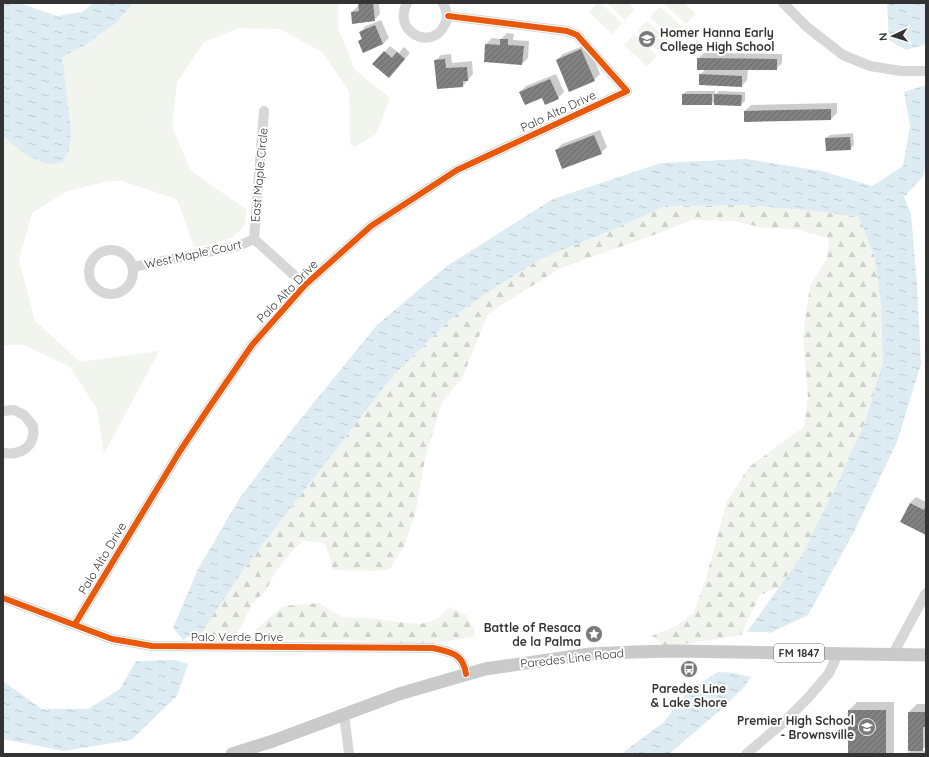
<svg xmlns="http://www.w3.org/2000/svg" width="929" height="757" viewBox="0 0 929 757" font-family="Quicksand,sans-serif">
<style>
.grass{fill:#f1f5ed}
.forest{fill:url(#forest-firs)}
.water{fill:url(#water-ripples)}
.shadow{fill:#0003}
.building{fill:url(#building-hatch)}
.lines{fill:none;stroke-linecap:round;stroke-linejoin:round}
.minor{stroke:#d7d7d7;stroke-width:10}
.major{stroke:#cacaca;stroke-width:13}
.cycleway-casing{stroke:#fff;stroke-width:8}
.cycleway{stroke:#e8590c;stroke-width:6}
.labels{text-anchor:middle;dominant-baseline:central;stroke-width:4;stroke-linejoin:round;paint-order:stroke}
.shield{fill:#fff;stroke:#707070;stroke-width:1}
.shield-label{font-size:11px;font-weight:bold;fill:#333}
.poi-label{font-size:12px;font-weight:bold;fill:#333;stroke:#fff;text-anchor:end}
.street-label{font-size:12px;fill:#333;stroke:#fff}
</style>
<defs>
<pattern id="forest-firs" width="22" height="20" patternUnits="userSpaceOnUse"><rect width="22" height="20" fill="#f1f5ed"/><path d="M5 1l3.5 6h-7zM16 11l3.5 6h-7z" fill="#cfd2cc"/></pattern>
<pattern id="water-ripples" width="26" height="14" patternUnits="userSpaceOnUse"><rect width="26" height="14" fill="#ddebf3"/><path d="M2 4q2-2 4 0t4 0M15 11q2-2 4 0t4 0" fill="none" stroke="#becad1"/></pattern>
<pattern id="building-hatch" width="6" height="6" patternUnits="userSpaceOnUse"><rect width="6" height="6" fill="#818181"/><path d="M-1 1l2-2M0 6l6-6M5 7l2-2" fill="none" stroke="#6a6a6a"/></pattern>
</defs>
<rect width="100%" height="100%" fill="#fff"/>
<g class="grass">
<path d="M133,3H339L338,28L355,70L390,98L376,134L355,147L350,144L349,91L322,52L280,29L239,28L204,42L177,82L172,126L190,170L247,210C246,214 246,218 245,222C240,241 210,244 194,247L177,199L122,181H109L67,191L32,213L19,260L35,321L80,362L159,351L104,454L97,409L70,367L24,345H3V135L7,140L67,98L64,69L61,57L85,45L115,24Z"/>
<path d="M598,3H600L622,23L612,34L589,12Z"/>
<path d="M607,3H628L635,9L625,20Z"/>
<path d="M663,3H684L696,14L686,24Z"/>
<path d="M660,7L683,28L673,38L650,17Z"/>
<path d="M647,21L669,42L659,52L637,31Z"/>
<path d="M634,34L657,56L647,66L624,45Z"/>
</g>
<g class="forest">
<path d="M742,205L818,211L859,217L875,258L881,303L883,362L865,422L839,480L802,555L779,587L760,595L749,617L741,635L665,647L652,636L676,626L694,613L706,578L727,501L749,467L804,427L808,397L803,337L810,285L827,259L829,239L797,229L764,228L733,221L691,220L662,232L561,268L517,295L488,314L462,378L442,402L425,459L416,510L405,544L390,569L377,571L333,570L326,545L320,542L303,541L292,551L276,571L266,590L251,605L242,626L231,638L212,642H195L204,628L249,562L391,378L452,318L488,292L542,258L605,233L666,206Z"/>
<path d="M319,603L341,617L377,619L406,623L421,624L437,619L450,607L466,615L474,629L475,636L426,645L346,640L264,641L255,630L283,606Z"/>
</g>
<g class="water">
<path d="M3,3H19L57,16L82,12L94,3H133L115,24L85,45L62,57L64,69L67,98L71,131L69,150L63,162C59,162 55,164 51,164C36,163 12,146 3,135Z"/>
<path d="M887,3H926V42L924,45L906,50L889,40Z"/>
<path d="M925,85L926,87V157L924,175L904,197L911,214L917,285L921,364L897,442L854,532L808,615L770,633L766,632H747L802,555L839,480L865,422L883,362L881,304L875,258L859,217L818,211L742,205L666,206L605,233L542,258L488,292L452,318L391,378L249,562L199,636L187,637L184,640L180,636L173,628L198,569L239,499L290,432L377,325L447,266L553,199L661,163L746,159L822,171L872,186L903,166L910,126L904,92Z"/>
<path d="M175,660L188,664L177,696L131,740L64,751L3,739V681L42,709H88L120,689L136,661Z"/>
<path d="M718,672L735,673L751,677L746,685L725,706L669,754H621L664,722L688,691Z"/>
</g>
<g class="shadow">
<path d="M359,3H379L380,14L374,20L352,12L358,6H359Z"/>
<path d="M381,20L389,38L383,44L364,52L359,41L362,38L360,32L366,26Z"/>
<path d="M507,33L514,34L513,40L529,41L528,58L522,64L486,44L492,38L501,39Z"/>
<path d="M588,44L600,74L594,80L557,60L563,54Z"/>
<path d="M390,46L399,53L404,47L410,53L395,71L374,64Z"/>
<path d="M704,53L782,54V63L776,69H748L747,80L742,86L700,75L706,69L698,59Z"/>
<path d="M451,54L452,63L472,61L473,74L463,86L435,61L441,55Z"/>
<path d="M556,74L564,92L558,98L520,92L526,86Z"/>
<path d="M687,91H715V95L719,91L745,92V101L741,105L715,101L711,104L683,94Z"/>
<path d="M837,103V113L831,119L745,111L751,105Z"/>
<path d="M600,130L607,147L601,153L556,150L562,144Z"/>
<path d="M853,133L854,145L850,149L826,138L830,135Z"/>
<path d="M916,497L926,502V534L910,503Z"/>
<path d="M857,702H894V754H849V710Z"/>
<path d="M917,704H926V746L921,751H926V754H907L911,750L909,712Z"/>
</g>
<g class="building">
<path d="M358,3H373L375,21L352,24L351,12L359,11Z"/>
<path d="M375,25L383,44L363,53L358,41L362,39L359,32Z"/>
<path d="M500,39H508V45L524,46L522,65L484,62L485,44L500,45Z"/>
<path d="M581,49L595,81L569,92L556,60Z"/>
<path d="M384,51L392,58L397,52L405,59L389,78L372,64Z"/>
<path d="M697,58L777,59V70H697Z"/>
<path d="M445,59L446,68L467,67L468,81H463V87L437,89L434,60Z"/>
<path d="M699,74L742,76V87L699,85Z"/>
<path d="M550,79L559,99L545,105L542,98L525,105L519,92Z"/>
<rect x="682" y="94" width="30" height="11"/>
<path d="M714,94L742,95L741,106L714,105Z"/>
<path d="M831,109V120L744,122V111Z"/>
<path d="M594,135L602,154L562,169L555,150Z"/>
<path d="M850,137L851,150L826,151L825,138Z"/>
<path d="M910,503L924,510L926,506V535L900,522Z"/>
<rect x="848" y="710" width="38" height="44"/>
<path d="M908,712H926V727H923V751H908Z"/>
</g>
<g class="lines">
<g class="minor">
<path d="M407,3C392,32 431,51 444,26C449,18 447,11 443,3"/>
<path d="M783,3L807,27L843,55L870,66L901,71H926"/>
<path d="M254,239L264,111"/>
<path d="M254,239L305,285"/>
<circle cx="111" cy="272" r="22"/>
<path d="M133,267L238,246L254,239"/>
<path d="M3,411L14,410L24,415L33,426C33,429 34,433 33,436C30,451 16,455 3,453"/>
<path d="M3,598L112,639L152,646L433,648C450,652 463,653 466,674"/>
<path d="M75,624L180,451L210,406L252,345L305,285L371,226L457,170L627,91L577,35L567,31L448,16"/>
<path d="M893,654L926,593"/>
<path d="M344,714L349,754"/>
<path d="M746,754L783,723L808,698L829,673L838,654"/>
</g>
<path class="major" d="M232,754L273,741L399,694L485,669L590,654L634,652L673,651L926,655"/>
<g class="cycleway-casing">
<g id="cycleway">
<path d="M3,598L112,639L152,646L433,648C450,652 463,653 466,674"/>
<path d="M75,624L180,451L210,406L252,345L305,285L371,226L457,170L627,91L577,35L567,31L448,16"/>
</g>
</g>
<use href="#cycleway" class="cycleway"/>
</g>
<defs>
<g id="school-disc" transform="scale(0.9)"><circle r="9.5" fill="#7a7a7a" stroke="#fff"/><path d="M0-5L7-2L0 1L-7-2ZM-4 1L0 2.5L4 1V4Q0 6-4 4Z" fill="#fff"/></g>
<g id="sight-disc" transform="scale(0.9)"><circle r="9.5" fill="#7a7a7a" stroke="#fff"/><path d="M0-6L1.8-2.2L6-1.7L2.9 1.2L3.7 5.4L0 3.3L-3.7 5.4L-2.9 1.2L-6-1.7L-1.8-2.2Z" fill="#fff"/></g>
<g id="bus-disc" transform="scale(0.9)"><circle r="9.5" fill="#7a7a7a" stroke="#fff"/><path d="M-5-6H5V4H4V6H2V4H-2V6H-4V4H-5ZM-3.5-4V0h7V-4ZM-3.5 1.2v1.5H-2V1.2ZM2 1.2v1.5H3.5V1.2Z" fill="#fff"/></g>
</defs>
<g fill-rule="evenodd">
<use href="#school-disc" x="647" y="39"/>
<use href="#sight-disc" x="594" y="634"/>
<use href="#bus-disc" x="689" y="669"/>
<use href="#school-disc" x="867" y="727"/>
</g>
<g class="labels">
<rect class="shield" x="774" y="644" width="50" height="18" rx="3"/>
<g class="shield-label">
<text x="799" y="653">FM 1847</text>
</g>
<g class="poi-label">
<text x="660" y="32" text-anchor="start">Homer Hanna Early<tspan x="660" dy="14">College High School</tspan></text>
<text x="581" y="627">Battle of Resaca<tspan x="581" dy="14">de la Palma</tspan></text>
<text x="689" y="688" text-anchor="middle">Paredes Line<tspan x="689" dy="14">&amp; Lake Shore</tspan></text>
<text x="854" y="720">Premier High School<tspan x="854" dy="14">- Brownsville</tspan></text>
</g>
<g class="street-label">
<text transform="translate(558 111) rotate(-25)">Palo Alto Drive</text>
<text transform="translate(259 175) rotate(-85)">East Maple Circle</text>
<text transform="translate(193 254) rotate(-12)">West Maple Court</text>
<text transform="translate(287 291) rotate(-46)">Palo Alto Drive</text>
<text transform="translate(102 558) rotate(-59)">Palo Alto Drive</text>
<text x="237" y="636">Palo Verde Drive</text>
<text transform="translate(572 658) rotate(-6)">Paredes Line Road</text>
</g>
</g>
<rect width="929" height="757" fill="none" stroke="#333333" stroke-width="8"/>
<g transform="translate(893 36) rotate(266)" stroke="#ffffff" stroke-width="3" paint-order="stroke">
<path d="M0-3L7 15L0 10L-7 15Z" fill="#333333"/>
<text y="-6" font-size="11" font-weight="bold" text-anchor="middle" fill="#333333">N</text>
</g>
</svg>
